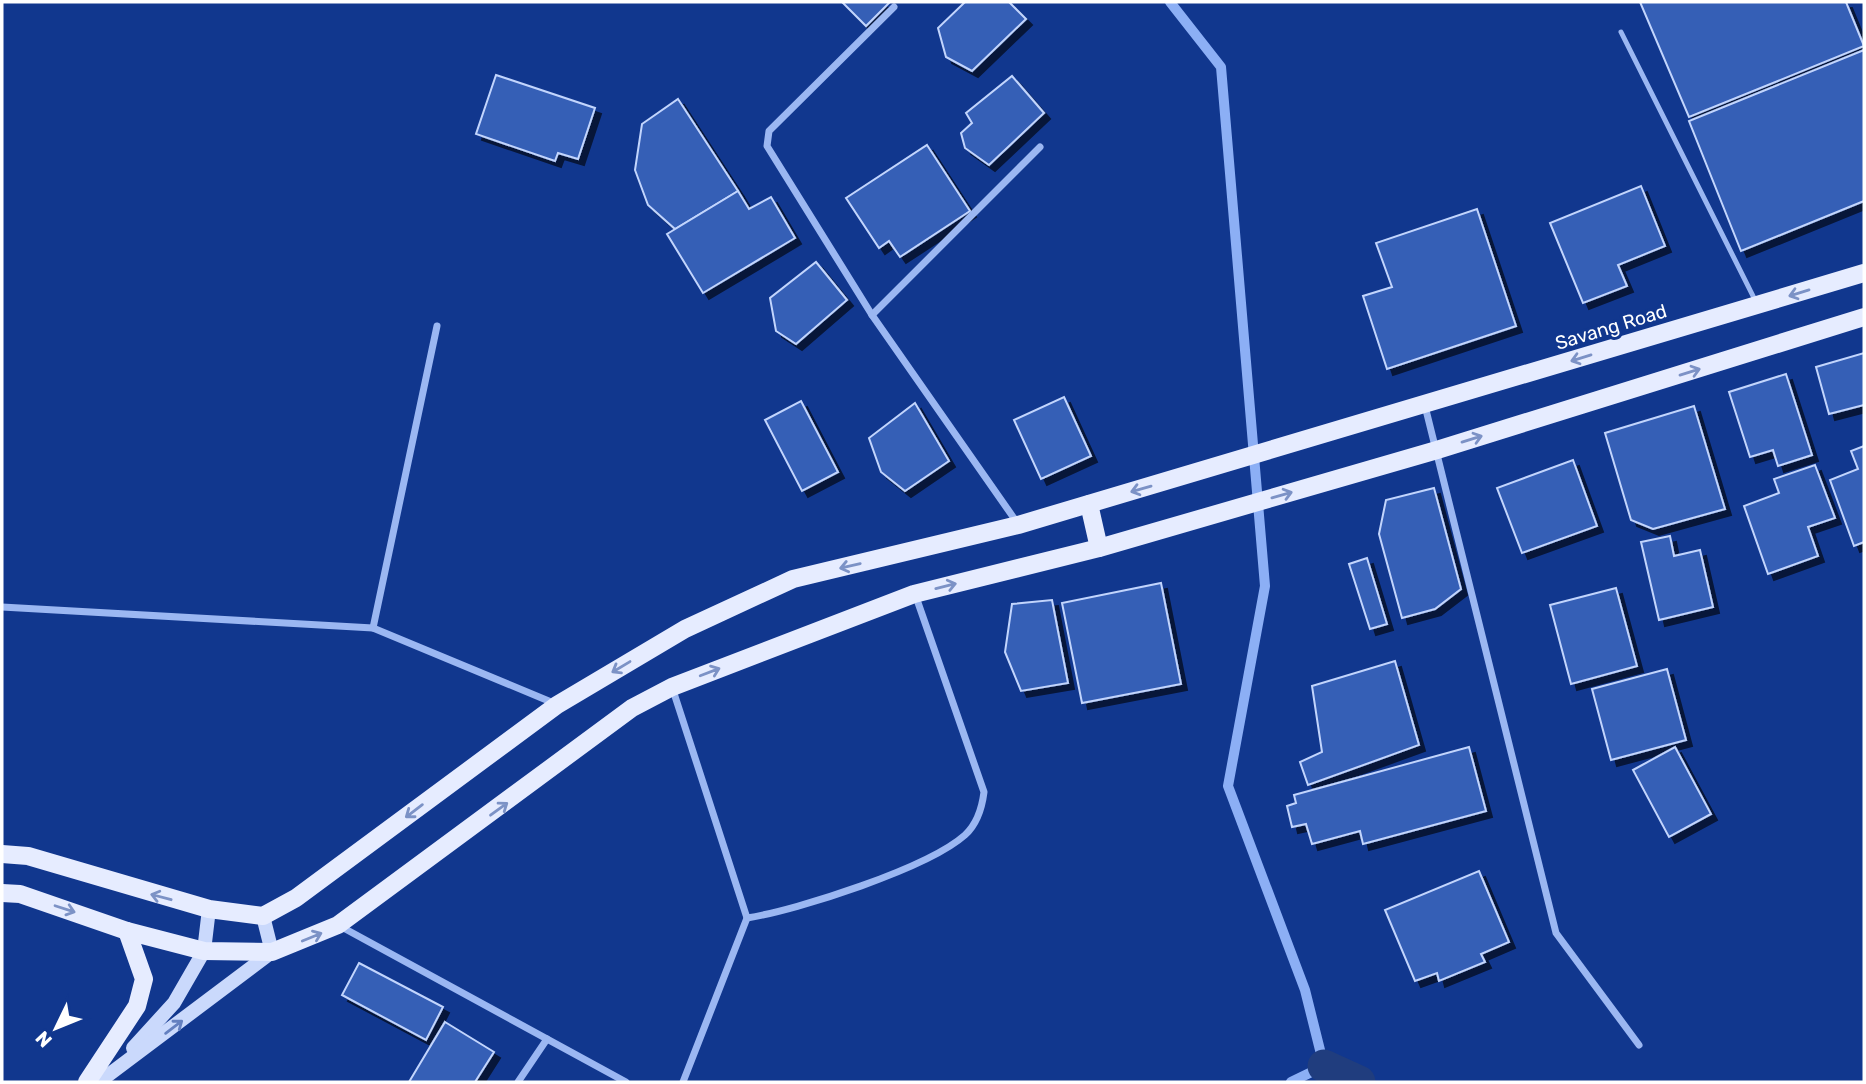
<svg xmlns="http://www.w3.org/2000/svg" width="1866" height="1084" viewBox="0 0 1866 1084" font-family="Rubik,sans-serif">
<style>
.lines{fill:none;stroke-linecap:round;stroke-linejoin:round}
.stream{stroke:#8caff5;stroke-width:10}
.canal{stroke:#203d7e;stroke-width:33}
.building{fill:#355eb6;stroke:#c2d5fd;stroke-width:2;filter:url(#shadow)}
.lane{stroke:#9bb7f2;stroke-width:5}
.street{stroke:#9bb7f2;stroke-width:7}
.secondary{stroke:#cad9fc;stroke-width:14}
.primary{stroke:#e6ecff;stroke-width:18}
.oneway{stroke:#7c92c6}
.oneway2{stroke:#6480c0}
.labels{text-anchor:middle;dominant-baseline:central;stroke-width:6;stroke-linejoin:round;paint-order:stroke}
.street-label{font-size:19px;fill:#fff;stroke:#11378e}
</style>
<defs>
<filter id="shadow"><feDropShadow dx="6" dy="6" stdDeviation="0" flood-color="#0009"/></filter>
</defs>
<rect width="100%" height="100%" fill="#11378e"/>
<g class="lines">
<path class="stream" d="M1170,2L1221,67L1265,586L1228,786L1305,990L1324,1066L1291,1082"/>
<path class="canal" d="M1324,1066L1359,1082"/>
</g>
<g class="building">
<path d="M842,2H890L866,26Z"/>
<path d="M965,2H1009L1026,19L972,71L946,57L938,28Z"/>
<path d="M1640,2H1846L1864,46L1689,117Z"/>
<path d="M1864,50V201L1741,251L1689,121Z"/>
<path d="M496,75L595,108L578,159L558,153L555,161L476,134Z"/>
<path d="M1012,76L1044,113L989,165L965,148L961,133L972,123L966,113Z"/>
<path d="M678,99L738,191L675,229L648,205L635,170L642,124Z"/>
<path d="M927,145L970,211L900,257L889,241L879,248L846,198Z"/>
<path d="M1641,186L1665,246L1618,265L1627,286L1583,303L1550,223Z"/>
<path d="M738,191L749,209L771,197L795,238L703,293L667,234Z"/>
<path d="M1477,209L1516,326L1387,369L1363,296L1392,287L1376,243Z"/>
<path d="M816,262L847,300L796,344L776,331L770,298Z"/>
<path d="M1864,353V405L1829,414L1816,367Z"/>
<path d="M1786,374L1812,455L1778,466L1773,450L1750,457L1729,392Z"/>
<path d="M1064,397L1091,456L1041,479L1014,420Z"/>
<path d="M801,401L838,472L802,491L765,420Z"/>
<path d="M915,403L949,461L905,491L881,472L869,438Z"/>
<path d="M1694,406L1725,509L1653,529L1631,520L1605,433Z"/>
<path d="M1864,446V542L1854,546L1830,480L1858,469L1851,451Z"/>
<path d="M1573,460L1597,526L1522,553L1497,488Z"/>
<path d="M1815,465L1835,518L1808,527L1818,556L1768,574L1744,506L1779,493L1774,479Z"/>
<path d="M1434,488L1461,589L1435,609L1402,618L1379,534L1386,500Z"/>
<path d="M1670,536L1674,556L1700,550L1713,607L1659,620L1641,542Z"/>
<path d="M1367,558L1387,624L1370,629L1349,564Z"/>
<path d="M1161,583L1181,684L1082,703L1062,603Z"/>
<path d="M1616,588L1637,666L1571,684L1550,605Z"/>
<path d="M1052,600L1068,683L1021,691L1005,652L1012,604Z"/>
<path d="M1395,661L1419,745L1308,785L1300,762L1322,752L1312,686Z"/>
<path d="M1667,669L1686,740L1611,760L1592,689Z"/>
<path d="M1469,747L1486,811L1363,844L1360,831L1312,844L1306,824L1292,827L1287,806L1296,803L1294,795Z"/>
<path d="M1675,747L1711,814L1669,837L1633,770Z"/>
<path d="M1479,871L1509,942L1481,954L1485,962L1439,981L1437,973L1415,981L1385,910Z"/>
<path d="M359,963L443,1007L426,1040L342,995Z"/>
<path d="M445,1022L494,1052L475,1082H409Z"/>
</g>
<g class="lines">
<path class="lane" d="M1621,32L1756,302"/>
<g class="street">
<path d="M894,7L769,131L767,146L872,315L1018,524"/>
<path d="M872,315L1040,147"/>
<path d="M1425,406L1556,933L1639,1045"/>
<path d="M2,607L373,628L556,704"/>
<path d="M373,628L437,326"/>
<path d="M672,687L747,918C798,910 928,868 965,835C977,824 982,808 984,792L915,594"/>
<path d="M338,925L626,1082"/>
<path d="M518,1082L547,1039"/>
<path d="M683,1082L747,918"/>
</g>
<g class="secondary">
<path d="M133,1048L174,1003L204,951L209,909"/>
<path d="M99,1082L272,952L263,916"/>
</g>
<g class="primary">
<path d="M1089,504L1099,548"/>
<path d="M2,854L28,856L209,909L263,916L296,898L557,705L685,629L793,579L1018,525L1864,273"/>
<path d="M2,893L20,894L127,931L204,951L272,952L338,925L632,708L672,687L914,594L1099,548L1437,450L1864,317"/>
<path d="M87,1082L137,1006L144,979L127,931"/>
</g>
</g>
<defs><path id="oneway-shaft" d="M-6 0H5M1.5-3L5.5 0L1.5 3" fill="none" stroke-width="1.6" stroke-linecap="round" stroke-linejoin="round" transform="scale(1.75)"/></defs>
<g class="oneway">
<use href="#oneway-shaft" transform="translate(1799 293) rotate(163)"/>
<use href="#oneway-shaft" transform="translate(1581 358) rotate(163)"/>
<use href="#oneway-shaft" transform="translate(1690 372) rotate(-17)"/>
<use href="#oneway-shaft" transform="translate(1472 439) rotate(-17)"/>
<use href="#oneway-shaft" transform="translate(1141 489) rotate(164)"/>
<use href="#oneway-shaft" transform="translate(1282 495) rotate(-16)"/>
<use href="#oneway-shaft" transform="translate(850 566) rotate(167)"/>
<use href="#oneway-shaft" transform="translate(946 586) rotate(-14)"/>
<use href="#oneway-shaft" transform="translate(621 667) rotate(149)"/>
<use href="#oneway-shaft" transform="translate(710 672) rotate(-21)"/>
<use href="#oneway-shaft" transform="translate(499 809) rotate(-36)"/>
<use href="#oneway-shaft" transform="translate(414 811) rotate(143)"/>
<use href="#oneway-shaft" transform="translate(161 897) rotate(-165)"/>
<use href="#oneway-shaft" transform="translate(65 909) rotate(18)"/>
<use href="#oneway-shaft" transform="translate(312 937) rotate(-22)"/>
</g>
<use class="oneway2" href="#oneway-shaft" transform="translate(174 1027) rotate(-37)"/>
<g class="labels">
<g class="street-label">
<text transform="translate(1611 327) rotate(-17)">Savang Road</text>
</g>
</g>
<rect width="1866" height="1084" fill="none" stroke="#ffffff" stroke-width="7"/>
<g transform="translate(56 1028) rotate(227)" stroke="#11378e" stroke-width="5" paint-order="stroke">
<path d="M0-5L12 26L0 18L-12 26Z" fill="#ffffff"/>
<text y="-10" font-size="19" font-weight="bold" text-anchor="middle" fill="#ffffff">N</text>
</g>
</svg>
